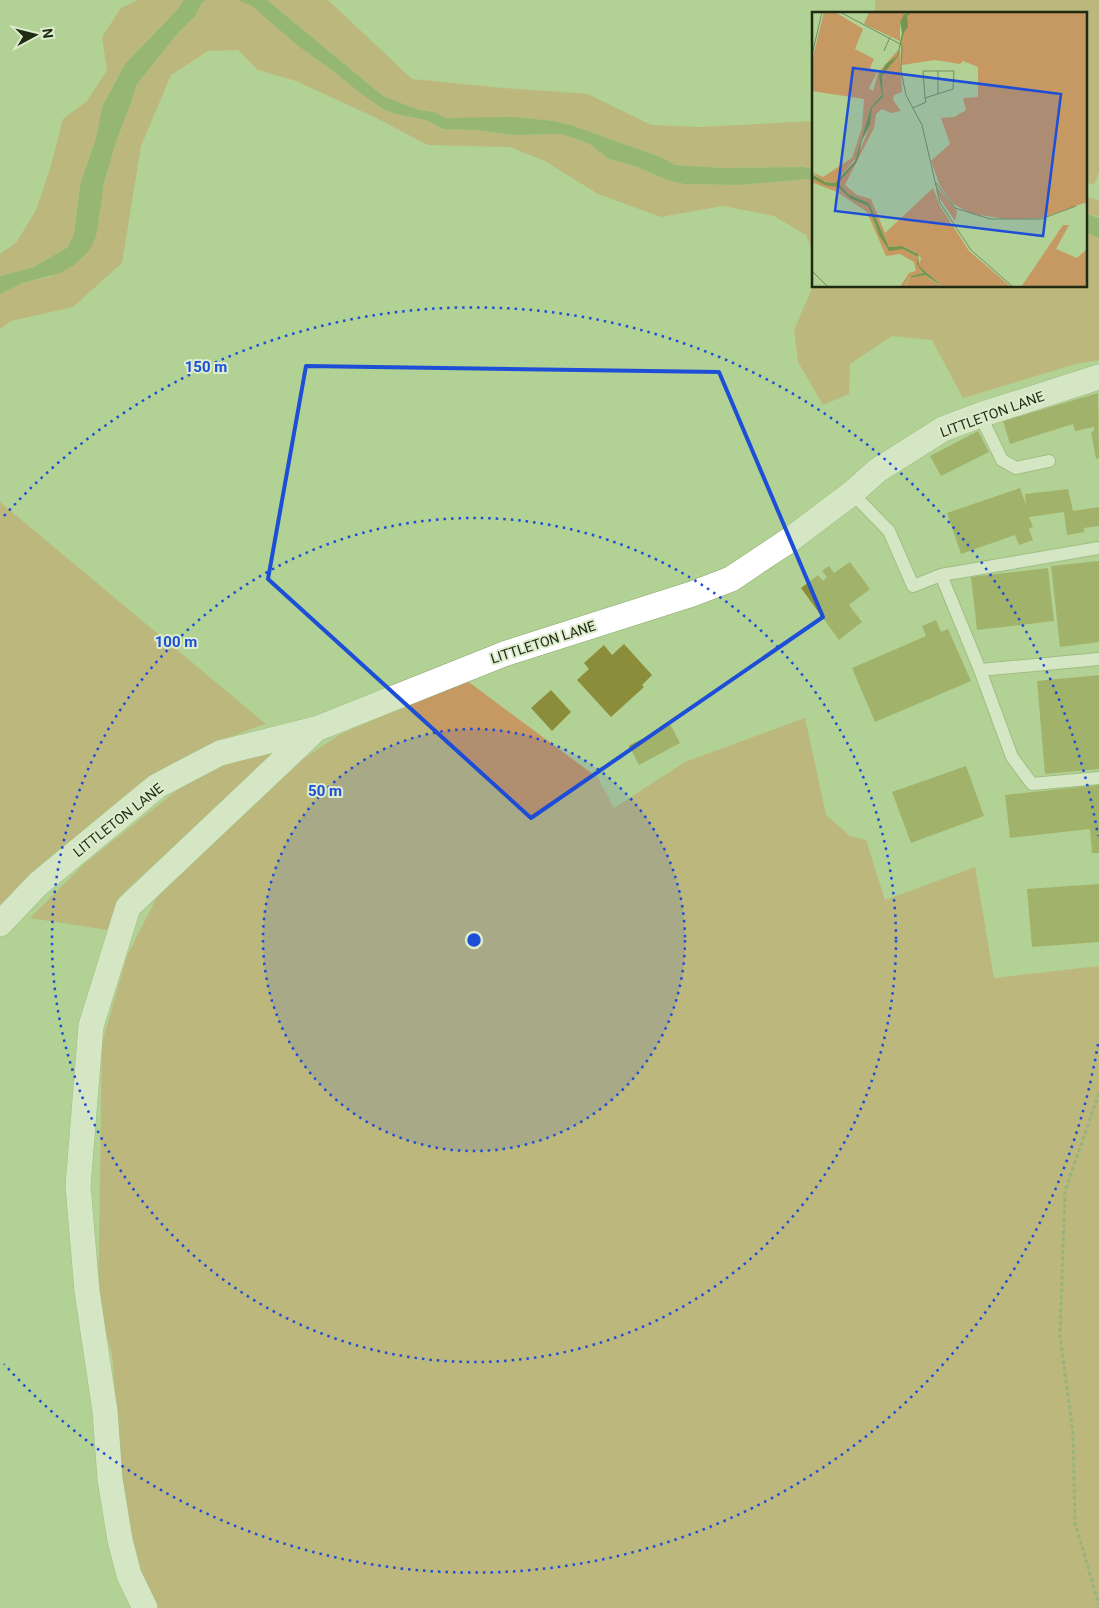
<svg xmlns="http://www.w3.org/2000/svg" width="1099" height="1608" viewBox="0 0 1099 1608" font-family="Roboto,sans-serif">
<style>
.green{fill:#c69862}
.water{fill:#74964f}
.building{fill:#8c8d3a}
.lines{fill:none;stroke-linecap:round;stroke-linejoin:round}
.lane-casing{stroke:#89a66b;stroke-width:14}
.street-casing{stroke:#89a66b;stroke-width:26}
.path{stroke:#788f61;stroke-width:3;stroke-dasharray:4 2.5;stroke-linecap:butt}
.lane{stroke:#fff;stroke-width:12}
.street{stroke:#fff;stroke-width:25}
.marked{fill:none;stroke:#1d4ed8;stroke-width:4;stroke-linejoin:round}
.ring{fill:none;stroke:#1d4ed8;stroke-width:2.5;stroke-dasharray:2.5 5}
.labels{text-anchor:middle;dominant-baseline:central;stroke-width:4;stroke-linejoin:round;paint-order:stroke}
.street-label{font-size:14px;fill:#1e2a12;stroke:#dceccd}
.inset-road{fill:none;stroke:#778e60;stroke-width:1}
.view{fill:#1d4ed8;fill-opacity:0.15;stroke:#1d4ed8;stroke-width:2.5}
.inset-edge{fill:none;stroke:#1e2a12;stroke-width:2.5}
.centre{fill:#1d4ed8;stroke:#dceccd;stroke-width:2.5}
.ring-label{font-size:15px;text-anchor:middle;font-weight:bold;fill:#1d4ed8;stroke:#dceccd;stroke-width:4;stroke-linejoin:round;paint-order:stroke}
</style>
<rect width="100%" height="100%" fill="#b2d194"/>
<g class="green">
<path d="M138,0H184L178,9L125,64L102,107L96,138L80,185L74,234L68,247L34,267L0,276V254L16,243L36,210L51,165L63,119L87,101L107,70L102,37L121,8Z"/>
<path d="M206,0H238L252,5L297,45L333,71L360,93L383,109L395,114L426,120L443,129L475,130L513,135L561,134L582,141L591,145L609,159L635,166L670,181L684,184L739,185L806,179L812,180L813,252L806,235L774,216L723,206L661,217L598,194L545,161L510,147L428,145L374,117L296,81L258,70L238,50L208,51L171,75L141,146L122,263L73,307L11,321L0,329V294L23,283L53,276L100,200L104,183L116,142L129,108L137,84L178,33L195,16L201,4Z"/>
<path d="M267,0H328L412,79L503,88L588,94L651,125L701,127L813,121V169L804,167L723,168L675,165L660,157L574,126L554,121L516,117L445,119L434,112L419,110L383,96Z"/>
<path d="M875,0H1099V172L1094,185L1085,182V14H875Z"/>
<path d="M1085,196L1099,201V217L1085,213Z"/>
<path d="M1085,232L1099,238V360L1076,364L963,398L932,340L892,336L850,364L849,394L823,405L798,362L794,330L813,286H1085Z"/>
<path d="M0,502L266,724L256,727L197,750L130,796L52,855L0,906Z"/>
<path d="M466,680L598,778L614,808L685,762L805,718L826,815L850,836L866,840L885,900L975,867L994,978L1099,966V1608H157L138,1571L126,1519L112,1355L98,1305L102,1043L127,956L162,887L281,774L339,735Z"/>
<path d="M284,746L125,891L114,913L108,930L30,918L85,863L185,784L227,761Z"/>
</g>
<g class="water">
<path d="M184,0H206L201,4L195,16L178,33L137,84L129,108L116,142L104,183L96,237L89,251L74,265L60,273L23,283L0,294V276L34,267L68,247L74,234L80,185L96,138L102,107L125,64L178,9Z"/>
<path d="M238,0H267L383,96L419,110L435,112L445,118L516,117L554,121L574,126L660,157L675,165L723,168L804,167L813,169V181L806,179L739,185L684,184L670,181L635,166L609,159L591,145L582,141L561,134L513,135L475,130L443,129L426,120L395,114L383,109L360,93L333,71L297,45L252,6Z"/>
<path d="M1085,213L1099,218V238L1085,232Z"/>
</g>
<g class="building">
<path d="M1098,393L1099,458L1096,459L1091,432L1094,431V427L1075,431L1073,424L1010,444L1003,421Z"/>
<path d="M978,431L989,452L941,476L930,456Z"/>
<path d="M1020,488L1026,505L1025,494L1068,489L1073,511L1099,507V526L1084,528V532L1067,535L1064,512L1029,517L1033,527L1029,529L1033,540L1019,545L1015,535L961,554L947,513Z"/>
<path d="M1099,561V642L1060,647L1051,566Z"/>
<path d="M850,562L870,589L849,605L862,622L839,640L801,588L818,575L823,581L827,577L822,571L829,566L834,573Z"/>
<path d="M1048,568L1054,621L977,630L971,577Z"/>
<path d="M936,620L941,632L948,629L971,681L875,722L852,668L926,636L922,626Z"/>
<path d="M624,644L652,675L642,685L644,687L611,717L577,680L589,669L584,663L604,645L612,655Z"/>
<path d="M1099,675V769L1045,774L1037,681Z"/>
<path d="M551,690L571,712L552,731L531,708Z"/>
<path d="M670,724L680,743L639,765L629,746Z"/>
<path d="M966,766L984,816L911,843L892,792Z"/>
<path d="M1099,785V853H1092L1090,829L1010,838L1005,795Z"/>
<path d="M1099,884V942L1032,947L1027,889Z"/>
</g>
<g class="lines">
<g class="lane-casing">
<g id="lane">
<path d="M980,415L1002,460L1016,468L1049,461"/>
<path d="M852,493L889,531L913,586L941,575L1099,548"/>
<path d="M941,575L980,670L1012,757L1032,784L1099,778"/>
<path d="M980,670L1099,659"/>
</g>
</g>
<g class="street-casing">
<g id="street">
<path d="M0,924L38,884L157,786L220,753L316,729L504,654L692,594L731,579L791,539L852,493L878,470L943,429L980,415L1099,377"/>
<path d="M145,1608L129,1575L120,1540L110,1479L105,1411L87,1291L78,1186L91,1026L128,907L314,731"/>
</g>
</g>
<path class="path" d="M1099,1093L1065,1191L1060,1336L1073,1433L1075,1523L1099,1605"/>
<use href="#lane" class="lane"/>
<use href="#street" class="street"/>
</g>
<path d="M0 0H1099V1608H0ZM306,366L719,372L823,617L531,818L268,579Z" fill="#b2d194" fill-opacity=".55" fill-rule="evenodd"/>
<path class="marked" d="M306,366L719,372L823,617L531,818L268,579Z"/>
<circle cx="474" cy="940" r="211" fill="#1d4ed8" fill-opacity=".12"/>
<g class="ring">
<circle cx="474" cy="940" r="211"/>
<circle cx="474" cy="940" r="422"/>
<path d="M1098 1044A633 633 0 0 1 4 1364M4 516A633 633 0 0 1 1098 836"/>
</g>
<g class="labels">
<g class="street-label">
<text transform="translate(992 414) rotate(-20)">LITTLETON LANE</text>
<text transform="translate(543 642) rotate(-18)">LITTLETON LANE</text>
<text transform="translate(118 820) rotate(-38)">LITTLETON LANE</text>
</g>
</g>
<g transform="translate(812 12)">
<rect width="275" height="275" fill="#b2d194"/>
<path d="M12,0H23L51,17L43,37L62,47L58,56L65,60L57,76L61,79L66,61L86,38L85,44L69,60L70,83L59,95L44,146L23,171L10,169L0,160L11,165L40,146L50,116L52,87L0,79V49ZM57,0H94L88,10V29L52,12ZM100,0H275V190L229,206L194,207L160,202L141,192L128,174L119,149L138,132L129,106L142,105L154,98L151,86L166,85V55L151,49L148,52L123,48L90,53L89,29L95,3ZM88,38L90,80L82,83L81,88L89,99L79,101L70,97L64,102L62,116L33,173L45,183L59,187L73,221L121,176L128,194L157,239L199,275H131L107,254L109,246L103,240L90,234L77,235L57,191L36,182L26,171L44,149L58,113L60,96L71,85L70,64ZM0,166L26,175L39,187L56,194L64,216L76,238L91,237L106,245L110,262L97,266L92,275H88L97,261L104,259L102,250L88,242L74,244L55,200L25,180L2,171L0,174ZM124,174L145,199L143,209L128,187ZM251,213H257L244,237L265,246L275,237V275H209ZM112,263L130,275H93L98,266Z" fill="#c69862"/>
<path d="M100,0L95,4L96,15L92,20L86,44L70,64L71,85L60,96L58,113L50,128L47,143L44,151L26,171L36,182L57,191L77,235L90,234L106,242L107,254L131,275L113,263L98,266L92,275L100,264L111,261L105,252L106,245L91,237L77,239L67,223L56,194L39,187L26,175L13,173L0,166V162L13,170L23,171L43,149L59,95L70,83L67,64L74,52L85,44L90,21L88,10L92,2Z" fill="#74964f"/>
<path class="inset-road" d="M28,0L90,33L89,59L94,83L110,113L128,191L159,238L201,275M72,39L78,25M0,43L10,0M126,82V59M101,96L114,90L113,86L111,59H142L141,77L113,86M124,171L143,196L178,207H229L264,194M0,259L16,275"/>
<path class="view" d="M41,56L249,82L231,224L23,199Z"/>
<rect width="275" height="275" class="inset-edge"/>
</g>
<circle cx="474" cy="940" r="8" class="centre"/>
<g class="ring-label">
<text x="206" y="372">150 m</text>
<text x="176" y="647">100 m</text>
<text x="325" y="796">50 m</text>
</g>
<g transform="translate(35 35) rotate(83)" stroke="#dceccd" stroke-width="4" paint-order="stroke">
<path d="M0-4L9 19L0 12L-9 19Z" fill="#1e2a12"/>
<text y="-8" font-size="14" font-weight="bold" text-anchor="middle" fill="#1e2a12">N</text>
</g>
</svg>
